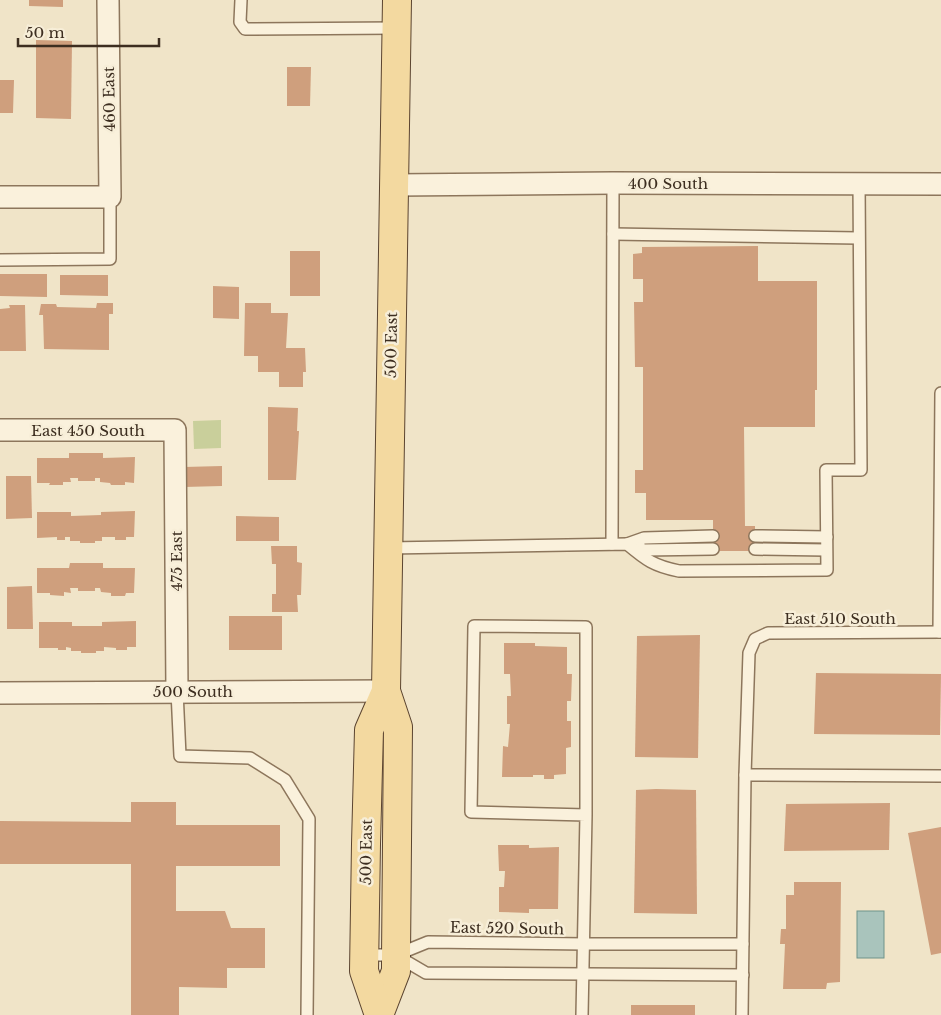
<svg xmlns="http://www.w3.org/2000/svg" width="941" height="1015" viewBox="0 0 941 1015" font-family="'Libre Baskerville',serif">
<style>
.green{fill:#c9cf9b}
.water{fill:#a9c4bc;stroke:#6f938a}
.building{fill:#cf9f7d}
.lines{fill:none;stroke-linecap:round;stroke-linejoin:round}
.service-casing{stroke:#8d765c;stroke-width:14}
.minor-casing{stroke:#8d765c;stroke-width:24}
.primary-casing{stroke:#5b4430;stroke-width:30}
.service{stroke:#faf1dc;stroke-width:11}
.minor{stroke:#faf1dc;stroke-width:21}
.primary{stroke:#f3d9a0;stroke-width:28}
.labels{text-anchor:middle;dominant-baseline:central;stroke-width:5;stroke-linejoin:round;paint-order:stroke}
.street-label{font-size:15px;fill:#3d2e20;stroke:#f7eed8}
</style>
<rect width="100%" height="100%" fill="#f0e4c8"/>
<path class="green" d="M221,420V448L194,449L193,421Z"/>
<rect class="water" x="857" y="911" width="27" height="47"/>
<g class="building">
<path d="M29,0H63V7L29,6Z"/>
<path d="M36,40L72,41L71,119L36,118Z"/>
<path d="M287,67H311L310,106H287Z"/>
<path d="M0,80H14L13,113H0Z"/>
<path d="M758,246V281H817V390H815V427H744L745,526H755V551H713V520H646V493H635V470H643V367H635L634,302H643V279H633V254L642,253V247Z"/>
<rect x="290" y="251" width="30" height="45"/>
<path d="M0,274H47V297L0,296Z"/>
<path d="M60,275H108V296L60,295Z"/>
<path d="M213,286L239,287V319L213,318Z"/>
<path d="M97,303H113V314H109V350L44,349L43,315H39L41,304H56L57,307L96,308Z"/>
<path d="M245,303H271V313H288L286,348H305L306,372H303V387H279V372H258V356H244Z"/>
<path d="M9,305H25L26,351H0V309L10,308Z"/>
<path d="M268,407L298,408L297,431H299L296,480H268Z"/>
<path d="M69,453H103V458L135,457L134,483L125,482V485H111L110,483L100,482V478H95V481H78V478H70L71,482H63V485H49L50,483H37V458H69Z"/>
<path d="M222,466V486L184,487V467Z"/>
<path d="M6,476H31L32,518L6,519Z"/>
<path d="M135,511L134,537H126V540H115V537H102V541H95V543H80V541H70V537H65V540H57V537L37,538V512H71V516L101,515V512Z"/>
<path d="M236,516L279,517V541H236Z"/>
<path d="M271,546H297V562L302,563L301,595H297L298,612H272V594H276V564H272Z"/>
<path d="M70,563H103V568H135L134,593H126L125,596H111V593L101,592L100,588H95V591H78V588H70L71,593L64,592V596L50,595V593H37V568H69Z"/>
<path d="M32,586L33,629H7V587Z"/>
<rect x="229" y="616" width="53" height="34"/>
<path d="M136,621V647H127V650H116V648L104,647V651H96V653H81V651H71V648L66,647V650H58V648H39V622H72V626H102V622Z"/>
<path d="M700,635L698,758L635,757L637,636Z"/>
<path d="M504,643H535V646L567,647V674H572L571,701H567V721H571V747L566,748V774L554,775V779H544V775H533V777H502L503,746L508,747L510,724H507V696H511L510,674H504Z"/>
<path d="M816,673L941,674L940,735L814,734Z"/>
<path d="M656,789L696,790L697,914L634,913L636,790Z"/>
<path d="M131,802H176V825H280V866H176V911H225L231,928H265V968H227V988L179,987V1015H131V864H0V821L131,822Z"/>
<path d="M890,803L889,850L784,851L786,804Z"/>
<path d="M941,827V953L931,955L908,833Z"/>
<path d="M498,845H529V848L559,847L558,909H529V913L499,912V887H504L505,871H499Z"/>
<path d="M794,882H841L840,982L827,983L826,989H783L785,944H780L781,929H786V895H794Z"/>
<rect x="631" y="1005" width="64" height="10"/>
</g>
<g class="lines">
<g class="service-casing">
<g id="service">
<path d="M241,0L240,22L245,29L397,28"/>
<path d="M613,234L858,238"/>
<path d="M0,260L110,259V197"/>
<path d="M755,536L827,537"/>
<path d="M612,544L613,183"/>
<path d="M627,544L644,538L713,536"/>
<path d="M633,546L644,550L713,549"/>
<path d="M388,548L627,544C646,560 654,566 679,571L827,570L826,470H861L859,183"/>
<path d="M755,549L826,550"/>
<path d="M939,632L941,393"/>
<path d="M177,691L180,756L250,758L285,780L309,819L307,1015"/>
<path d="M745,775L749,653L755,639L768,633L941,632"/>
<path d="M365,955H396L428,942L585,944H743"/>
<path d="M397,956L426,973L743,975"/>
<path d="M582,1015L586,815V627L474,626L471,812L586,815"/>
<path d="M742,1015L745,775L941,776"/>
</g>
</g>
<g class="minor-casing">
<g id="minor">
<path d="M395,185L613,183L941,184"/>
<path d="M0,197H110L108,0"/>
<path d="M0,430H175L177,691"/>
<path d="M0,693L386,691"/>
</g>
</g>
<g class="primary-casing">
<g id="primary">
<path d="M379,1015L396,971V958L398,727L386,691L397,0"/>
<path d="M379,1015L364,971L366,844L369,730L386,691"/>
</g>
</g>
<use href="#service" class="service"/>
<use href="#minor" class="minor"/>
<use href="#primary" class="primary"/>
</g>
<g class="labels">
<g class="street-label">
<text transform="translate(109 99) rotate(-91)">460 East</text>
<text x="668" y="183">400 South</text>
<text transform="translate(391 345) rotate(-89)">500 East</text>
<text x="88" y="430">East 450 South</text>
<text transform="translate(176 561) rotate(-90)">475 East</text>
<text x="840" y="618">East 510 South</text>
<text x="193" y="691">500 South</text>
<text transform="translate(366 852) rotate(-89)">500 East</text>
<text transform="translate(507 928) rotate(1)">East 520 South</text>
</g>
</g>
<path d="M18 38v8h141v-8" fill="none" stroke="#3d2e20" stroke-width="2.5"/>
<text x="25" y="38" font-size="15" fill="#3d2e20" stroke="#f7eed8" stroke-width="4" paint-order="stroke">50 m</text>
</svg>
